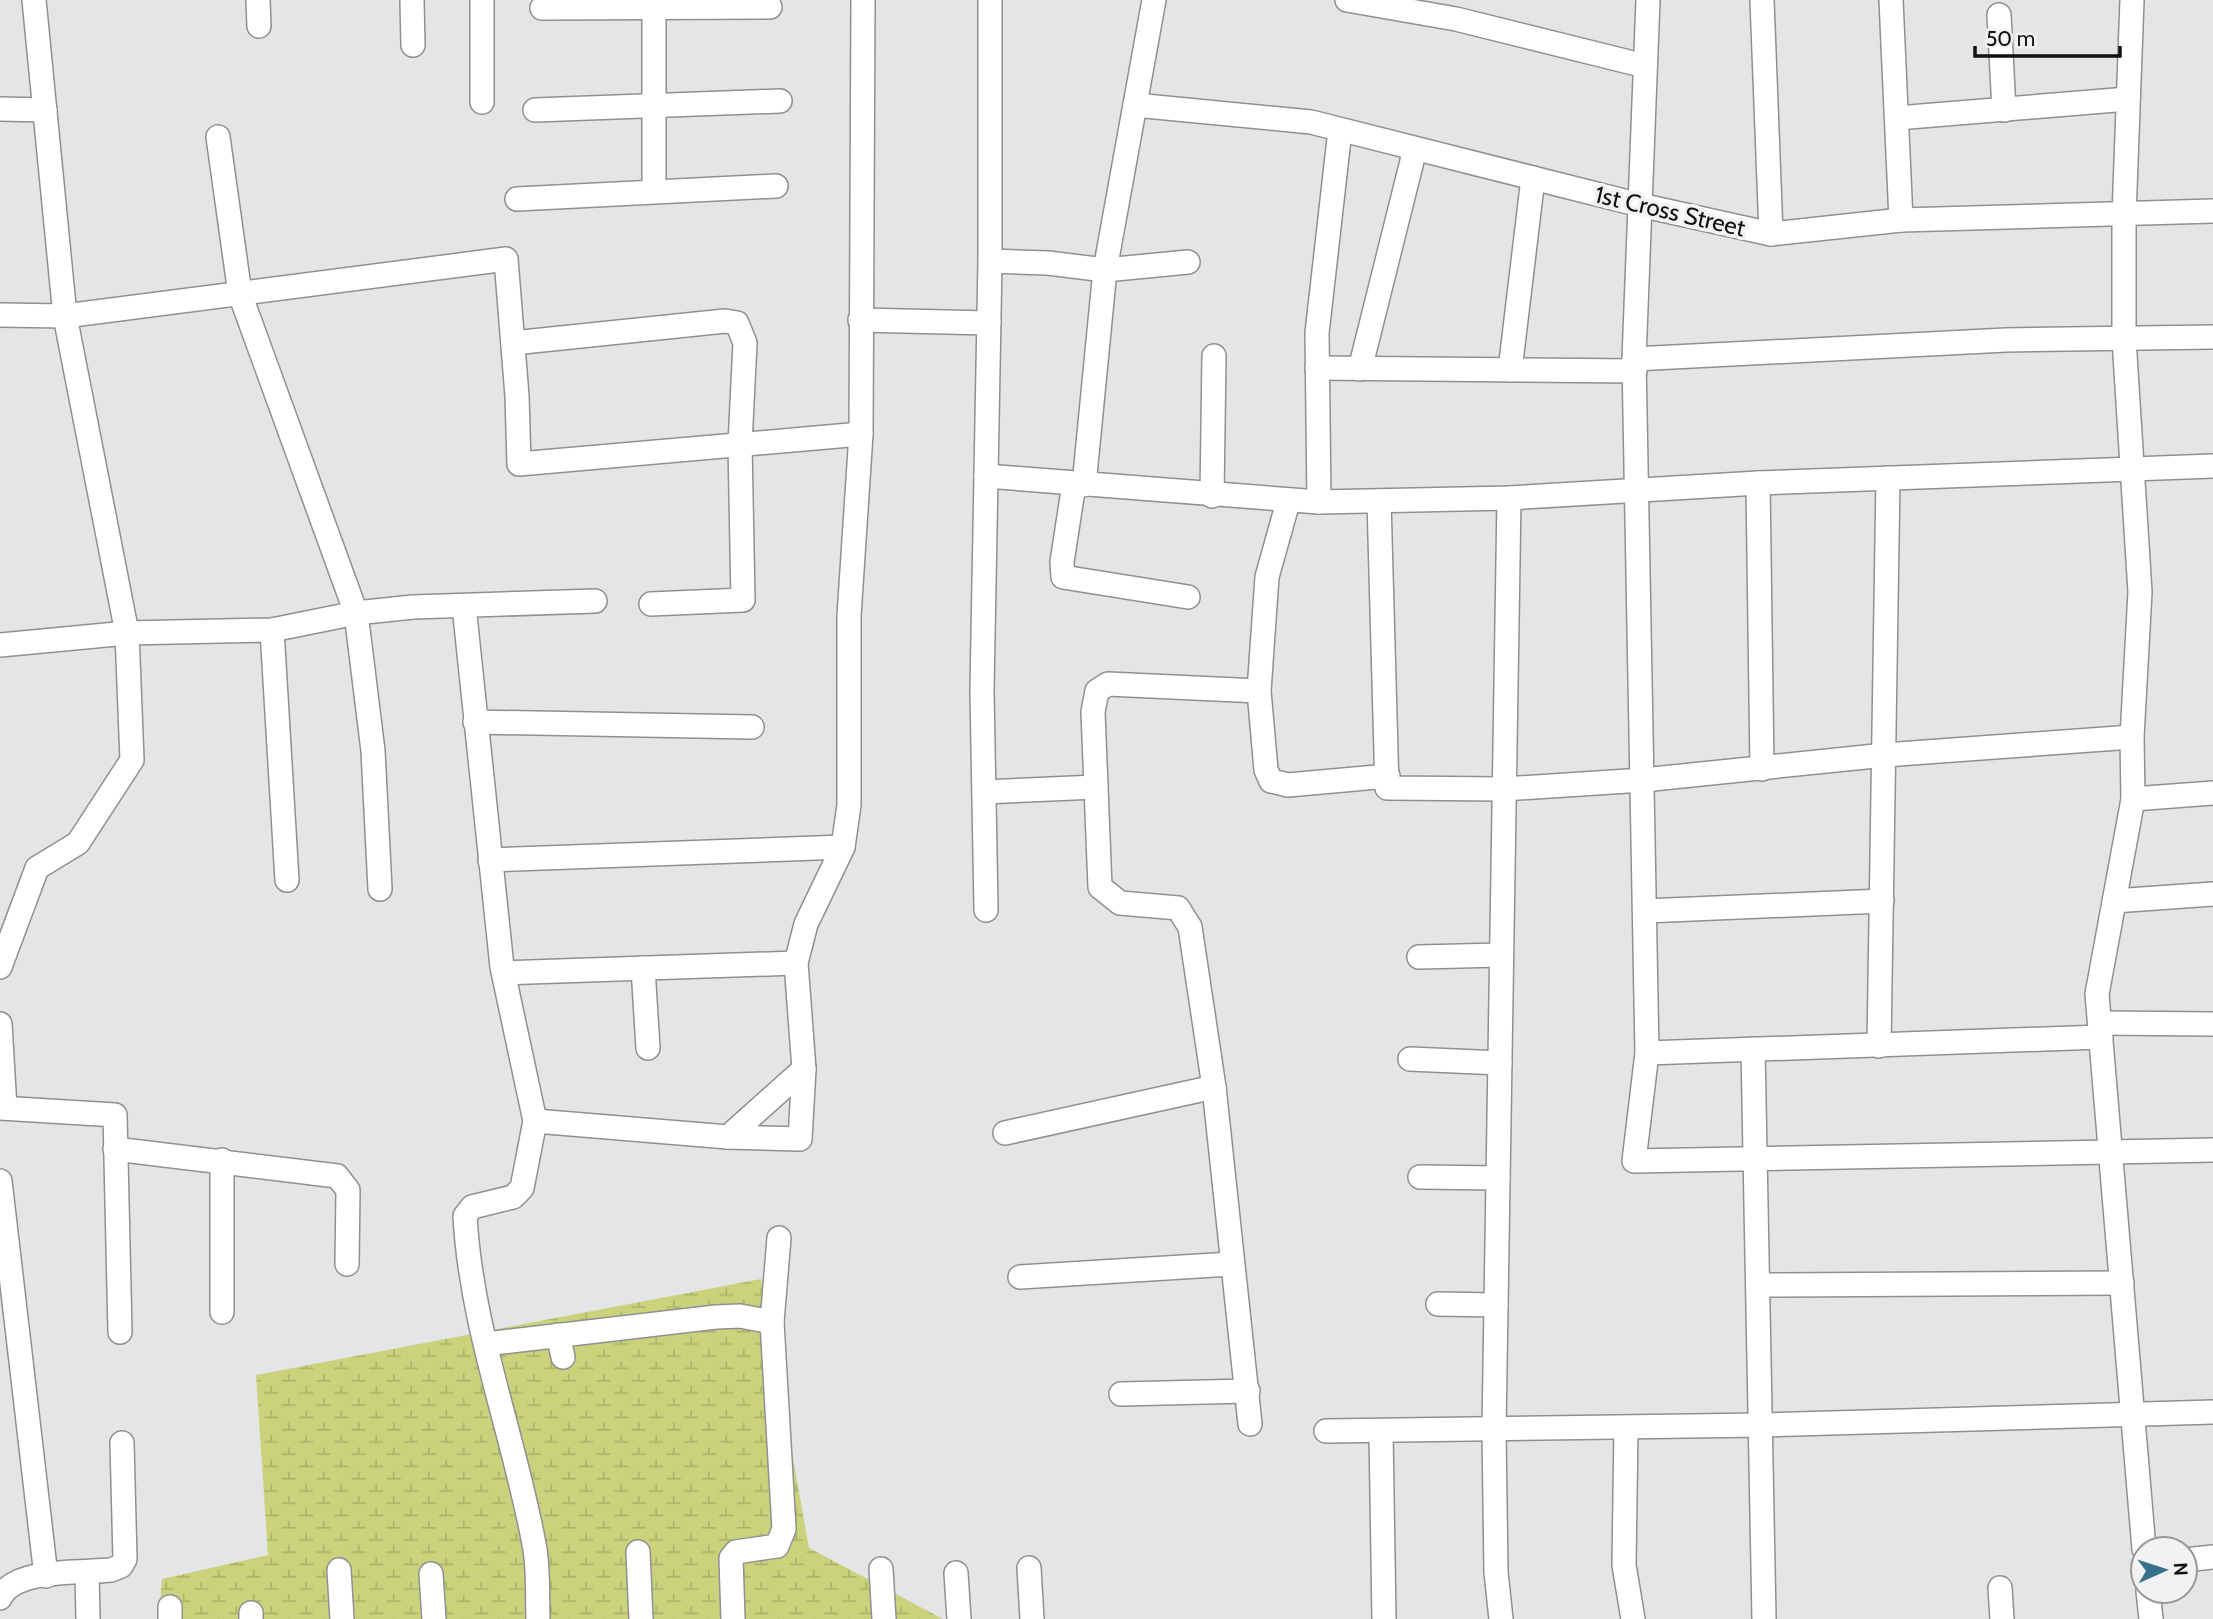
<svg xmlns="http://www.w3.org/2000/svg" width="2213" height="1619" viewBox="0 0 2213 1619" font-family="Cabin,sans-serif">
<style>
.wetland{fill:url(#wetland-marsh)}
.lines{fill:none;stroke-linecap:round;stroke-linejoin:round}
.minor-casing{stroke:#909092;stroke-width:26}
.minor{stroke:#fff;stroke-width:23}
.labels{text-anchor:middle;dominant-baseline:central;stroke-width:7;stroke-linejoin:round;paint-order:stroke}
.street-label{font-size:24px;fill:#111112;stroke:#f2f2f4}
</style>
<defs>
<pattern id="wetland-marsh" width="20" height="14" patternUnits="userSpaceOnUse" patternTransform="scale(1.75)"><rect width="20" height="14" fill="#cad37b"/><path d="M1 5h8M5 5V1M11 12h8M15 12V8" fill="none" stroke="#acb469"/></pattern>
</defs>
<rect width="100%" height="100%" fill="#e4e5e7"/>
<path class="wetland" d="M761,1279L809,1548L943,1619H159L162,1579L268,1555L256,1375Z"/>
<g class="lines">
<g class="minor-casing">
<g id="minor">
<path d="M258,0L259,26"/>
<path d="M412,0L413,45"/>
<path d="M1347,0L1456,19L1645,66"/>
<path d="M1648,0L1634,359L1647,1053L1634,1161L2213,1150"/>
<path d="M1762,0L1771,234"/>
<path d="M1891,0L1901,220"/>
<path d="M2132,0L2124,216V339L2140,592L2132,737L2133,799L2097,994L2144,1549"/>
<path d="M542,8L770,7"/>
<path d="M1999,15L2004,110"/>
<path d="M482,102V0"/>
<path d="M1135,105L1311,122L1640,205L1771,234L1901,220L2213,211"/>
<path d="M0,109L45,110"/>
<path d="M535,110L780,101"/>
<path d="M1897,118L2128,99"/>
<path d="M218,137L240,294L356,613L373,751L380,889"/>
<path d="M654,190V0"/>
<path d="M517,199L776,186"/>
<path d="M990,261L1048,263L1105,270L1154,0"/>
<path d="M0,315L65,316L506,259L517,396L519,464L861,434"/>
<path d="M860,320L989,323"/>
<path d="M513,343L725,321L737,323L745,343L740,444L743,600L651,604"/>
<path d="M1634,359L2006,340L2213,337"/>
<path d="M1317,368L1635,371"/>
<path d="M1360,369L1415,149"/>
<path d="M1510,370L1533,178"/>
<path d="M986,476L1319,502L1509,498L1758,483L2213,466"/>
<path d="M1758,483L1762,769"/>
<path d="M1074,484L1062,562L1063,577L1188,597"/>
<path d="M1084,485L1105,270L1188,262"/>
<path d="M1212,496L1214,356"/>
<path d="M1379,501L1387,788L1504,789L1643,780L1885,755L2132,737"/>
<path d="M1288,502L1267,577L1259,691L1266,770L1271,781L1288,785L1388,776"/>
<path d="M1319,502L1317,333L1340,130"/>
<path d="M464,606L502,967L535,1121L522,1188L513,1197L472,1207L465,1216C471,1328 514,1435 534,1544C539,1568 537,1595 538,1619"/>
<path d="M272,630L287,880"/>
<path d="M0,645L127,633L272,630L356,613L413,607L595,601"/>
<path d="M475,722L752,727"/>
<path d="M984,792L1096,787"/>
<path d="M2133,799L2213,793"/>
<path d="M490,860L843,847"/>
<path d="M2114,901L2213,894"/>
<path d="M986,910L982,690L990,261V0"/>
<path d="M1645,911L1882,901"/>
<path d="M1419,957L1501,955"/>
<path d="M0,967L37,868L78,843L132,760L127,633L65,316L34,0"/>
<path d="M643,968L648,1048"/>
<path d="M504,973L796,963"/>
<path d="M2100,1023L2213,1024"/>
<path d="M0,1024L5,1108"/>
<path d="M1879,1046L1888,478"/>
<path d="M1753,1049L1764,1619"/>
<path d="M1647,1053L2101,1037"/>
<path d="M1410,1059L1500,1063"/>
<path d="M0,1108L115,1115L120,1332"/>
<path d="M535,1121L728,1137L800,1139L804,1069L796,963L806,924L843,847L849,805V616L861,434L863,0"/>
<path d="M1005,1133L1214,1087"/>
<path d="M728,1137L804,1069"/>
<path d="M115,1149L337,1176L348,1190L347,1264"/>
<path d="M1420,1177L1498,1178"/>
<path d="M0,1181L46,1576"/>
<path d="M1020,1277L1231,1264"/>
<path d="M1758,1285L2122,1283"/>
<path d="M1438,1304L1496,1305"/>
<path d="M222,1312V1160"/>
<path d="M558,1335L563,1357"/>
<path d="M486,1344L716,1317L740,1316L772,1322"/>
<path d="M1121,1394L1248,1391"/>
<path d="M1250,1424L1214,1087L1190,927L1178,908L1120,903L1100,887L1093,712L1097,691L1108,684L1259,691"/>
<path d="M1626,1428L1624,1565L1633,1619"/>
<path d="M1326,1431L1762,1425L2213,1412"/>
<path d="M1381,1432L1384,1619"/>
<path d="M638,1552L641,1619"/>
<path d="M2185,1560L2213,1557"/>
<path d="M1029,1568L1032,1619"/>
<path d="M881,1569L884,1619"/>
<path d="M339,1570L342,1619"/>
<path d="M87,1572L88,1619"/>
<path d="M956,1573L959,1619"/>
<path d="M431,1574L434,1619"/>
<path d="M2000,1588L2002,1619"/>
<path d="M2148,1591L2151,1619"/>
<path d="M0,1598C14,1568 81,1573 111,1570L121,1566L125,1559L122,1443"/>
<path d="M170,1607V1619"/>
<path d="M251,1613V1619"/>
<path d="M733,1619L731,1558L736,1552L777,1546L784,1529L772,1322L779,1238"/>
<path d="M1501,1619L1496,1572L1494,1430L1509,498"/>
</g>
</g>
<use href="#minor" class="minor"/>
</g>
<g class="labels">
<g class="street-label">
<text transform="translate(1670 211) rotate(13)">1st Cross Street</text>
</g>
</g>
<g transform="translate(2164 1570) rotate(87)"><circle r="33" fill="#f2f2f4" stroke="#98989a" stroke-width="2"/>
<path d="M0-5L12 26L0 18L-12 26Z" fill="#37718a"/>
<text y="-10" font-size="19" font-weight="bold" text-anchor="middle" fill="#111112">N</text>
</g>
<path d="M1975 46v10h145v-10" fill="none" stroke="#111112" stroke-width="3.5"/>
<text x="1986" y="46" font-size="21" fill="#111112" stroke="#f2f2f4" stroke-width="5" paint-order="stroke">50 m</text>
</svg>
